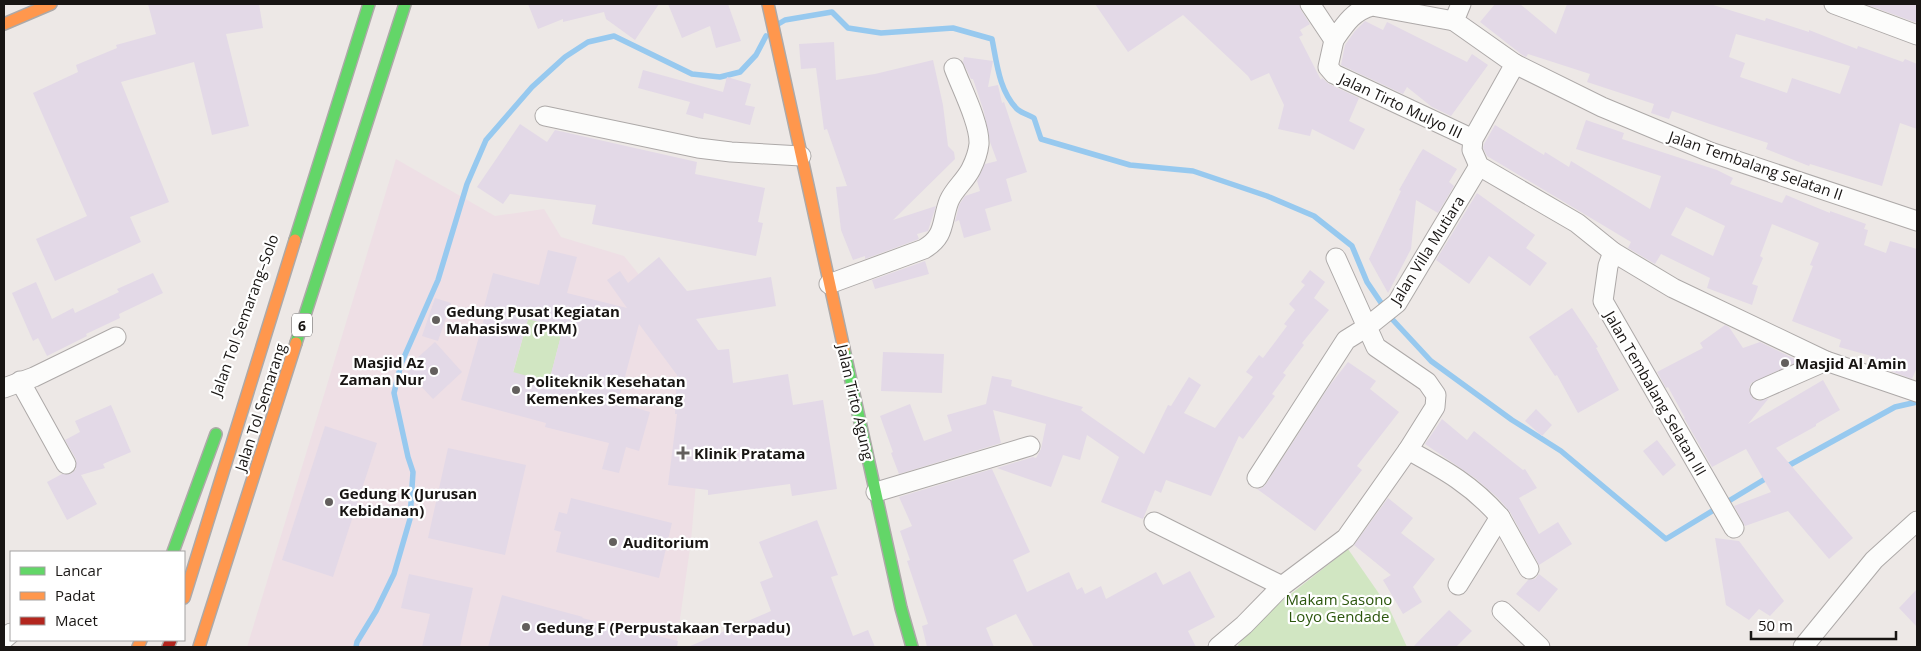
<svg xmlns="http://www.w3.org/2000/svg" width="1921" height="651" viewBox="0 0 1921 651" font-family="'Open Sans',sans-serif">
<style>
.education{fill:#eedfe5}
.green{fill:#d1e6c2}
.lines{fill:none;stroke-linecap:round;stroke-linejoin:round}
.stream{stroke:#97c9ef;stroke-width:5.5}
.building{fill:#e3d9e7;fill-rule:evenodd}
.street-casing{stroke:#ada9a8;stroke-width:21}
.fast-casing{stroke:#ada9a8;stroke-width:14}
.slow-casing{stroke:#ada9a8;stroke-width:14}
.jam-casing{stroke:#ada9a8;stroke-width:14}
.street{stroke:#fcfcfb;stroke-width:19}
.fast{stroke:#63d668;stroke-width:11}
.slow{stroke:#ff974d;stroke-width:11}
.jam{stroke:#b3261e;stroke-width:11}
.poi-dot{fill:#635f5d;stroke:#fff;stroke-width:2}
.labels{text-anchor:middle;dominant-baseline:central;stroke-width:4.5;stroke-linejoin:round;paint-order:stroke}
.shield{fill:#fff;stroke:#5d5b5a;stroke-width:1}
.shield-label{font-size:14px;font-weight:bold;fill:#181513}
.street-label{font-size:15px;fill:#181513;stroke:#fff}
.poi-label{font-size:15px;font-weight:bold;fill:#181513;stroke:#fff;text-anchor:start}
.park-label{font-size:15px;fill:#2c560d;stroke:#fff}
</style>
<rect width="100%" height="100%" fill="#ede8e6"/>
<path class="education" d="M396,159L495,216L544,209L561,237L624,256L657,297L701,424L691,541L676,647H247Z"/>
<g class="green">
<path d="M528,319L563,328L549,382L513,373Z"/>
<path d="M1348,549L1389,608L1407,647H1239L1238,645L1263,616Z"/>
</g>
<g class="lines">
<g class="stream">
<path d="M780,23L785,20L832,12L848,28L881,33L953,28L992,39C997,64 999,90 1017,109C1021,113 1029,115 1034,118L1041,139L1130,165L1193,171L1267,196L1314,216L1352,246L1367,282L1392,319L1431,361L1512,420L1561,451L1666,539L1770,476"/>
<path d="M1784,468L1895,407L1917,402"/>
<path d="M356,647L357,642L376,611L394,574L410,519L413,472L408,457L394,393L401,364L438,280L467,184L486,140L532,87L565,57L588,42L614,36L692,74L720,77L740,72L756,55L766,36"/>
</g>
</g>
<g class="building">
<path d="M148,4H259L263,28L226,34L249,126L212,135L194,62L121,82L169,202L130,217L141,242L55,281L36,239L87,216L33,93L78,72L76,65L117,48L116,45L156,34Z"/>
<path d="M528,4H659L635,40L606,19L604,12L563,22V19L538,29Z"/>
<path d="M668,4H728L741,41L716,48L710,26L682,38Z"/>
<path d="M1095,4H1299L1301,10L1310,24L1300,30L1303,35L1299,37L1321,80L1322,78L1329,84L1359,98L1349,121L1365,129L1354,150L1312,129L1310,136L1278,129L1284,105L1269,73L1251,81L1248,76L1183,15L1128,52Z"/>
<path d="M1495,4H1520L1556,34L1567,4H1710L1765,21L1766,18L1809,32V30L1857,49L1858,46L1903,62L1905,59L1917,64V129L1900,123L1882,186L1810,164L1809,166L1766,149L1768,143L1710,124L1672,111L1669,119L1651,113L1654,104L1587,82L1590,74L1528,54L1526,57L1521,54L1480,22ZM1736,34L1850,66L1840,94L1792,78L1787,93L1740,77L1745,63L1729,57Z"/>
<path d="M1865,4H1917V23Z"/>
<path d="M1365,21L1383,30L1387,22L1467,62L1472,54L1488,65L1451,116L1432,107L1407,87L1403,94L1341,65L1345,45L1355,31Z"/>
<path d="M834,42L836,80L875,74L933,60L943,105L948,146L954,152L955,159L893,220L936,206L928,231L917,234L919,239L865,259V256L853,260L841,230L836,187L847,186L827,129L824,130L816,68L801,69L799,44Z"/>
<path d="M964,57L993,61L988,87L998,85L1002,103L1004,102L1027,172L1006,179L1012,201L985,209L991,230L964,238L959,220L955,222L959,205L965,196L980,191L977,181L985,164L997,161L990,142L984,112L973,79H971L963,62Z"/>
<path d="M643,70L723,92L727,77L751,84L745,105L755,107L750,125L704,113L703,119L686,114L690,102L638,88Z"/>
<path d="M1586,120L1624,133L1622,139L1717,170L1733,178L1730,184L1782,203L1786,195L1830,213V211L1866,224L1864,229L1868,230L1864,245L1886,253L1890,241L1917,249V367L1912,379L1872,364L1875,357L1839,347L1841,340L1792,321L1813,266L1810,265L1819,243L1772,224L1760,256L1763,258L1752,284L1758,286L1752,305L1707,288L1710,278L1661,254L1655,264L1628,248L1631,242L1487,156L1483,148L1484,144L1495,125L1544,155L1545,152L1569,167L1571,161L1650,209L1661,176L1576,149ZM1686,207L1725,226L1713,256L1671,235Z"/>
<path d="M520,124L547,142L555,130L697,162L695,174L765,188L758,222L763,223L756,256L592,224L596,205L510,194L503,204L477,187Z"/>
<path d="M1423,149L1457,169L1449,182L1454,186L1438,213L1416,200L1411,249L1388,293L1369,259L1401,191L1399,190L1419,155Z"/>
<path d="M1477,193L1535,235L1526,248L1547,263L1530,286L1489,256L1469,284L1436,260Z"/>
<path d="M548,250L577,257L567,293L627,308L607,280L620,271L628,283L659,257L687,291L771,277L776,306L696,319L718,350L729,349L733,383L788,374L793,405L823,400L837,489L792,496L790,484L708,495V490L668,485L677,414H675L677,375L639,324L618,403L650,412L639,451L626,447L619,473L602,469L609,443L545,427L546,423L461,400L486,312L483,311L493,273L539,285ZM528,319L563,328L549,382L513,372Z"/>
<path d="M925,261L929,274L875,289L872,280Z"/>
<path d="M1310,270L1325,282L1314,298L1329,310L1302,343L1304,345L1283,373L1286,375L1272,394L1275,396L1243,439L1239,436L1211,496L1166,480L1161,493L1155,490L1143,519L1101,502L1119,457L1087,435L1080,460L1063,455L1051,487L997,468L1033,457L1036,458L1041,449L1046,424L993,410L1001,443L899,474L891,453L893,452L880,416L910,404L924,441L952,431L947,415L986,404L992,376L1012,380L1011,386L1083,407L1081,410L1144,454L1168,405L1171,406L1189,377L1201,385L1184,413L1215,428L1253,377L1246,372L1259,355L1263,358L1287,326L1284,324L1295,310L1289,304L1305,285L1301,282Z"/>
<path d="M153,273L163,293L119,314L120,318L86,334L87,336L47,356L38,338L33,341L12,293L36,282L52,319L73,308L75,313L119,292L117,289Z"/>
<path d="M435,298L451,303L438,341L422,336Z"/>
<path d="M1572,308L1598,347L1596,348L1619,390L1578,413L1557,375L1555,376L1529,337Z"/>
<path d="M1725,325L1729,327L1743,348L1760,342L1799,361L1751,383L1749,389L1753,399L1759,401L1769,398L1748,424L1823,380L1840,410L1816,424V426L1776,448L1853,538L1829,559L1788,511L1745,526L1734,506L1771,492L1746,449L1712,467L1684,418H1685L1668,387L1666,388L1657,372L1703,348L1700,343Z"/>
<path d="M435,342L462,372L433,399L405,369Z"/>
<path d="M883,352L944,354L942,393L881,391Z"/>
<path d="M1348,362L1376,381L1370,389L1399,412L1357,466L1362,470L1315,531L1257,489L1262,488L1266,484L1330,385Z"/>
<path d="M111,405L131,452L103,464L105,468L81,475L97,504L67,520L47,482L62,474H71L76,469V459L65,440L80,432L75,421Z"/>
<path d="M1536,409L1552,425L1542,436L1525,421Z"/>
<path d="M1442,419L1467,440L1474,431L1523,470L1525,469L1537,488L1519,498L1539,534L1558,522L1572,544L1539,565L1510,512L1498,498L1475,478L1425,444Z"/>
<path d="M325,426L377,443L333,577L282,560Z"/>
<path d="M1657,440L1676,465L1663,476L1643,451Z"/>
<path d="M448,448L526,465L505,555L428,538Z"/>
<path d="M992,469L1030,552L1013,560L1027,592L1069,572L1077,590L1082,587L1085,594L1101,586L1106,599L1156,572L1163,585L1190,571L1215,617L1188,631L1196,647H1034L1016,614L986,628L994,647H927L922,626L928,624L907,561L910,560L900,531L912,526L899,497Z"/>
<path d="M571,498L672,523L659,578L556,552L561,532L554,530L559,512L567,514Z"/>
<path d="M1388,498L1413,518L1401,533L1435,559L1413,587L1422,602L1403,614L1383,580L1391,575L1354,545Z"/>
<path d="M817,520L838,575L831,577L853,636L868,630L875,647H688L771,611L760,582L773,577L759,542Z"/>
<path d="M1715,538L1739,541L1784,601L1770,616L1759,609L1749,620L1726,605Z"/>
<path d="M409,574L473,588L460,647H422L430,614L401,608Z"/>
<path d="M1539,574L1558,589L1539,612L1516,594L1528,580L1535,579Z"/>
<path d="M1917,589V627L1899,608Z"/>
<path d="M502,595L583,617L582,618L678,641L677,647H488Z"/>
<path d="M1449,610L1472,631L1456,647H1413Z"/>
</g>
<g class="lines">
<g class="street-casing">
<g id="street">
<path d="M1310,4L1334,40C1345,24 1353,11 1372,6L1454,21"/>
<path d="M1461,4L1454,21L1515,64L1473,139L1472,150L1479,166L1577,223L1613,252L1673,288L1826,361L1917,392"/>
<path d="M1834,4L1917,35"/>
<path d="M1334,40L1328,67L1334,74L1473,139"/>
<path d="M1515,64L1602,107L1710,152L1917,221"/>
<path d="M545,116L698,148L731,152L801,156"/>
<path d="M1613,252L1608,266L1603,301L1734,528"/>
<path d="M829,284L924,249C946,236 941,222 949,201C954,189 965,181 971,169C975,161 978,153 979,144C980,124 961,87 954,68"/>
<path d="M20,381L66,464"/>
<path d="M4,388L34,377L116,337"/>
<path d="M1760,390L1826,361"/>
<path d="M1408,450C1445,470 1472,485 1500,517L1458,585"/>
<path d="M1257,478L1346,340L1367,327L1336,258"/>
<path d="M876,492L1030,446"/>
<path d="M1500,517L1529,569"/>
<path d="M1154,522L1282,586"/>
<path d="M1502,611L1540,647"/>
<path d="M4,639L11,633"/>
<path d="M1218,647L1244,625L1282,586L1346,538L1408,450L1435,407L1436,395L1427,382L1376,347L1367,327L1397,303L1479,166"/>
<path d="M1803,647L1874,560L1917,521"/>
</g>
</g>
<g class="fast-casing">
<g id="fast">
<path d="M295,240L369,4"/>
<path d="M296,343L405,4"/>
<path d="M844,349L901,608L912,647"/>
<path d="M173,552L216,434"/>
</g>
</g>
<g class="slow-casing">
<g id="slow">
<path d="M768,4L844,349"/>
<path d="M4,24L51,4"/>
<path d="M184,598L295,240"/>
<path d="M138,647L141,640"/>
<path d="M199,647L296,343"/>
</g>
</g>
<g class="jam-casing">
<path id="jam" d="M168,647L171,640"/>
</g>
<use href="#street" class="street"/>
<use href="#fast" class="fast"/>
<use href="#slow" class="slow"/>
<use href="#jam" class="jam"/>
</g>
<g class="poi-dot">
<circle cx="436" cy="320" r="5"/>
<circle cx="1785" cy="363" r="5"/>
<circle cx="434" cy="371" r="5"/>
<circle cx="516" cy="390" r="5"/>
<path d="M680.5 445.5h5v5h5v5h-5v5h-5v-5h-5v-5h5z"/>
<circle cx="329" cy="502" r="5"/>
<circle cx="613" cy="542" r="5"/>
<circle cx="526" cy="627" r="5"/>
</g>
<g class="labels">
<rect class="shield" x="292" y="313.5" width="20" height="23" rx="4"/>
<g class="shield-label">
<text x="302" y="325">6</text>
</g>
<g class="street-label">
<text transform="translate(1401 105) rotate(25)">Jalan Tirto Mulyo III</text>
<text transform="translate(1756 165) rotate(19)">Jalan Tembalang Selatan II</text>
<text transform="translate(1427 250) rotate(-58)">Jalan Villa Mutiara</text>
<text transform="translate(244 315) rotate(-70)">Jalan Tol Semarang–Solo</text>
<text transform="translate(1656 393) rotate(60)">Jalan Tembalang Selatan III</text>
<text transform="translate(856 402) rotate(77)">Jalan Tirto Agung</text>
<text transform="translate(260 407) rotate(-72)">Jalan Tol Semarang</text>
</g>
<g class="poi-label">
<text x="446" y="311">Gedung Pusat Kegiatan<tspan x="446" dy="17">Mahasiswa (PKM)</tspan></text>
<text x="424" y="362" text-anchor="end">Masjid Az<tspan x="424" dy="17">Zaman Nur</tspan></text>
<text x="1795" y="363">Masjid Al Amin</text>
<text x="526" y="381">Politeknik Kesehatan<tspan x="526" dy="17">Kemenkes Semarang</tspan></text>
<text x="694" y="453">Klinik Pratama</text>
<text x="339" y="493">Gedung K (Jurusan<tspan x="339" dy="17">Kebidanan)</tspan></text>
<text x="623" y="542">Auditorium</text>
<text x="536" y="627">Gedung F (Perpustakaan Terpadu)</text>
</g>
<g class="park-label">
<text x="1339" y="599">Makam Sasono<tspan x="1339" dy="17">Loyo Gendade</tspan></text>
</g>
</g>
<rect width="1921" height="651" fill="none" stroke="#181513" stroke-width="10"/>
<rect x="10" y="551" width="175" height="90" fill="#ffffff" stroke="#a3a1a1"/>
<rect x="20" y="567" width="25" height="8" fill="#63d668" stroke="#a3a1a1"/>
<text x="55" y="576" font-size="15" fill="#181513">Lancar</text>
<rect x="20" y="592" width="25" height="8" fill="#ff974d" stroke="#a3a1a1"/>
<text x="55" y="601" font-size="15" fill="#181513">Padat</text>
<rect x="20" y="617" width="25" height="8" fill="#b3261e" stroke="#a3a1a1"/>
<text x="55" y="626" font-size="15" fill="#181513">Macet</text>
<path d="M1751 631v8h145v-8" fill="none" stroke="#181513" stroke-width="2.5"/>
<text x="1758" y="631" font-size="15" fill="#181513" stroke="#ffffff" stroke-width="4" paint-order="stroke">50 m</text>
</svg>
